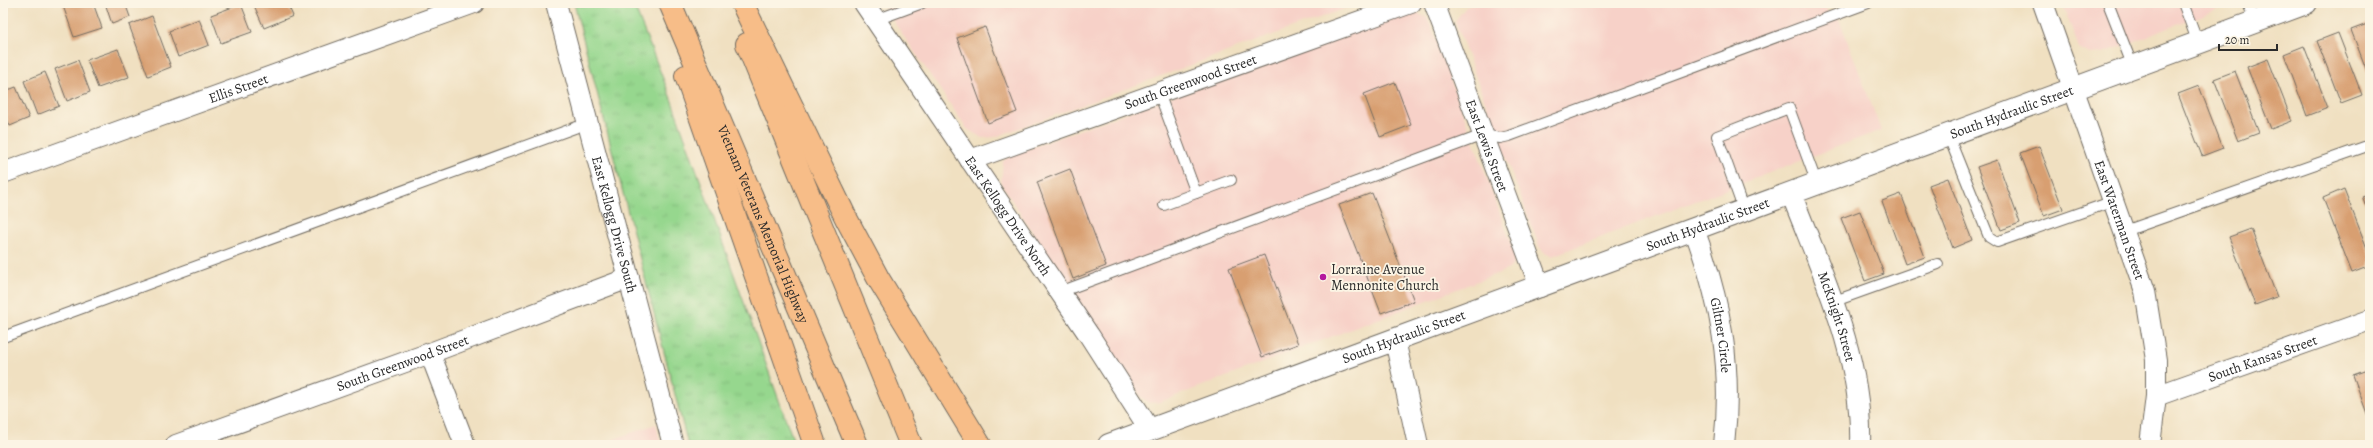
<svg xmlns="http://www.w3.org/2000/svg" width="2373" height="448" viewBox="0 0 2373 448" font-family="Alegreya,serif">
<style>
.built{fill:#f7d1c8}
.grass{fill:url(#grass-tufts);stroke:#60815c}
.building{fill:#d89f71}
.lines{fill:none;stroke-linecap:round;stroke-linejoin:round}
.service-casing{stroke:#706a60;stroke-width:12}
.minor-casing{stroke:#706a60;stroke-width:22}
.tertiary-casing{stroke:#706a60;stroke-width:24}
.motorway-casing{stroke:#706a60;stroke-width:24}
.service{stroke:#fff;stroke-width:10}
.minor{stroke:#fff;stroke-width:20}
.tertiary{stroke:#fff;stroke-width:22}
.motorway{stroke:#f7bd88;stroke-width:22}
.poi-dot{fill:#b5179e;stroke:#fcf5e5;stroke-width:1.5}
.labels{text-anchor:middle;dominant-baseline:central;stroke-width:3.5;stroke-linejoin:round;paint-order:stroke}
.street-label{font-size:14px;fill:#2b2b2b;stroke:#fcf5e5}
.poi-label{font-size:14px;fill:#2b2b2b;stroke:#fcf5e5;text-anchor:start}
</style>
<defs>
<pattern id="grass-tufts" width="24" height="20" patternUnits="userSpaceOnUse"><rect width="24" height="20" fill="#96d78e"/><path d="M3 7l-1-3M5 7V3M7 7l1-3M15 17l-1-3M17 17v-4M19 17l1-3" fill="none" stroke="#81b97b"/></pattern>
</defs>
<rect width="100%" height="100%" fill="#fcf5e5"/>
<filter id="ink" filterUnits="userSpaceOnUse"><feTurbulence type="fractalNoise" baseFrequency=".025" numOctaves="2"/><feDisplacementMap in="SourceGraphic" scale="8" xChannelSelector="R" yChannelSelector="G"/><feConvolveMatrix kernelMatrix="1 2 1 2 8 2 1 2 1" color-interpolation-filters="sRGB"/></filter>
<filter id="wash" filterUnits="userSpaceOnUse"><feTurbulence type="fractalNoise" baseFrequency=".012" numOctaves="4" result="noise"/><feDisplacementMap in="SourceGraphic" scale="16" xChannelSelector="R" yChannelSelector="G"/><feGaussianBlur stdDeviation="0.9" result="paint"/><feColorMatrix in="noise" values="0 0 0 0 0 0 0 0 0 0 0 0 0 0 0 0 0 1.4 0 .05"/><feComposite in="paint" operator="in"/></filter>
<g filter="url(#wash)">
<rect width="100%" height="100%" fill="#f0e0c1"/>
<g class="built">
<path d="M881,3H1360L995,137L982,138L967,129Z"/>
<path d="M1477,3H1824L1828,13L1836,11L1881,130L1552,256L1544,253L1539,246L1455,21L1466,7Z"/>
<path d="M2062,3H2235L2103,53L2090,54L2079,48Z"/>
<path d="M1415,13L1426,17L1431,26L1515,254V262L1509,269L1499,273L1160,402L1149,403L1141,397L1001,184L1003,161L1011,155L1393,16Z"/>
<path d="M656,424L661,445H598Z"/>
</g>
<path class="grass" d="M574,3H633L670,96L795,445H688Z"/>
<g id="blocks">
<g class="building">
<path d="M62,3H93L102,28L74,37Z"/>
<path d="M105,3H125L130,17L112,24Z"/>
<path d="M253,3H287L293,16L264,28Z"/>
<path d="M241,4L252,32L221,43L211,15Z"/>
<path d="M152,16L171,67L148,76L129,25Z"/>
<path d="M199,19L209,45L178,57L169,31Z"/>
<path d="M2370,23V79L2351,30Z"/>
<path d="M985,27L1017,112L988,123L957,38Z"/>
<path d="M2338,33L2362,95L2341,103L2317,41Z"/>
<path d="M2304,46L2328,108L2307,116L2284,54Z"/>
<path d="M118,49L129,77L98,88L87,60Z"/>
<path d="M2268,59L2292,121L2271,129L2247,67Z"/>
<path d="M78,60L90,92L67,101L55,69Z"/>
<path d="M2235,71L2259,133L2238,141L2214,79Z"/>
<path d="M45,72L59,106L37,115L24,81Z"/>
<path d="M1395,82L1411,125L1380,137L1364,94Z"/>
<path d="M2199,86L2223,148L2202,156L2178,94Z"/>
<path d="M16,87L29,118L10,126L3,109V92Z"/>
<path d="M2039,146L2063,209L2044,216L2020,153Z"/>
<path d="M1997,160L2020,223L2001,230L1977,167Z"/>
<path d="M1070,169L1106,266L1073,279L1037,182Z"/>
<path d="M1948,178L1972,240L1953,248L1929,185Z"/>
<path d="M2344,189L2370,256V266L2352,273L2323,198Z"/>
<path d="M1372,193L1414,301L1381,313L1339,205Z"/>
<path d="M2370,193V216L2362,196Z"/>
<path d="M1901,194L1925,257L1905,264L1882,201Z"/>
<path d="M1860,211L1884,274L1865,281L1841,218Z"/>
<path d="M2251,229L2277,297L2255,305L2229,237Z"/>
<path d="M1264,255L1298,344L1262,357L1229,268Z"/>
<path d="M2370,369V422L2353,375Z"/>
</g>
</g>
</g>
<g filter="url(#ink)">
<use href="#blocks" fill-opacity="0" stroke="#706a60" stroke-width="1"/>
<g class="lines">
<g class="service-casing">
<g id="service">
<path d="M2108,3L2133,67"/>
<path d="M2183,3L2198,43"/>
<path d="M2248,3L2255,22"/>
<path d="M876,20L922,3"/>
<path d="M1159,93L1196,193L1231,180"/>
<path d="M1948,135L1989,237L1997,242L2114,201"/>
<path d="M1164,205L1196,193"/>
<path d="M1744,211L1717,136L1789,108L1817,184"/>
<path d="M2125,231L2370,145"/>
<path d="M1060,292L1483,135L1500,138L1509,136L1868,3"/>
<path d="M1832,302L1938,264"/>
<path d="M3,337L588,123"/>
</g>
</g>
<g class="minor-casing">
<g id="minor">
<path id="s1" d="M556,3L673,445"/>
<path id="s2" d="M864,3L1089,335L1150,430"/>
<path id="s3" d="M1434,3L1540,287"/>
<path id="s4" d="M2043,3L2145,291L2156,360V396L2150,445"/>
<path id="s5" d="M970,160L1411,3"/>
<path id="s6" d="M3,173L474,3"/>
<path id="s7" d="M1791,193C1822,274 1863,357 1860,445"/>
<path id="s8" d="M1694,229C1721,302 1733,367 1724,445"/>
<path d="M1395,340L1418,445"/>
<path d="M430,353L465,445"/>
<path id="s9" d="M2156,396L2370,320"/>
<path id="s10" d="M176,445L430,353L629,278"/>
</g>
</g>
<g class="tertiary-casing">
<g id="tertiary">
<path id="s11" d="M1109,445L2306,3"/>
</g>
</g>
<g class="motorway-casing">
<g id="motorway">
<path id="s12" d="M670,3L857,445"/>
<path d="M742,3L846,218L878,278L980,445"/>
<path d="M747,44L911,445"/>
<path d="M686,76L815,445"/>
</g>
</g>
<use href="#service" class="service"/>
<use href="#minor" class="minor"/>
<use href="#tertiary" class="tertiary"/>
<use href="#motorway" class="motorway"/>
</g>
</g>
<circle class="poi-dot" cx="1323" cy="277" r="4"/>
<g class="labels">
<g class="street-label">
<text stroke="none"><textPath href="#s5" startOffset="234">South Greenwood Street</textPath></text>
<text stroke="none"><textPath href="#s6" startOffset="250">Ellis Street</textPath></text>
<text stroke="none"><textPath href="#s11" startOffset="962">South Hydraulic Street</textPath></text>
<text stroke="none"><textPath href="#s3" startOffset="152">East Lewis Street</textPath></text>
<text stroke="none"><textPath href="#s2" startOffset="257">East Kellogg Drive North</textPath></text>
<text stroke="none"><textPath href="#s4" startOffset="230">East Waterman Street</textPath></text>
<text stroke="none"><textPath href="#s1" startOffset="229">East Kellogg Drive South</textPath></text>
<text stroke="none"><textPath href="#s12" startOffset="240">Vietnam Veterans Memorial Highway</textPath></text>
<text stroke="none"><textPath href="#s11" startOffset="638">South Hydraulic Street</textPath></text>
<text stroke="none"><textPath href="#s7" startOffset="132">McKnight Street</textPath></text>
<text stroke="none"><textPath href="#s8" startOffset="110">Giltner Circle</textPath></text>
<text stroke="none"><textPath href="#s11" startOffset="314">South Hydraulic Street</textPath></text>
<text stroke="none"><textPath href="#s9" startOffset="113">South Kansas Street</textPath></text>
<text stroke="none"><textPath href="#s10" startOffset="241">South Greenwood Street</textPath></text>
</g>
<g class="poi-label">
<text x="1331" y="269">Lorraine Avenue<tspan x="1331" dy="16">Mennonite Church</tspan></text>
</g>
</g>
<rect width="2373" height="448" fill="none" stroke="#fcf5e5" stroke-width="16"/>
<path d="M2219 44v6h58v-6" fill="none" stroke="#2b2b2b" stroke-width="2"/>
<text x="2225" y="44" font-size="12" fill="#2b2b2b" stroke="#fcf5e5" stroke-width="3" paint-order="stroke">20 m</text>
</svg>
